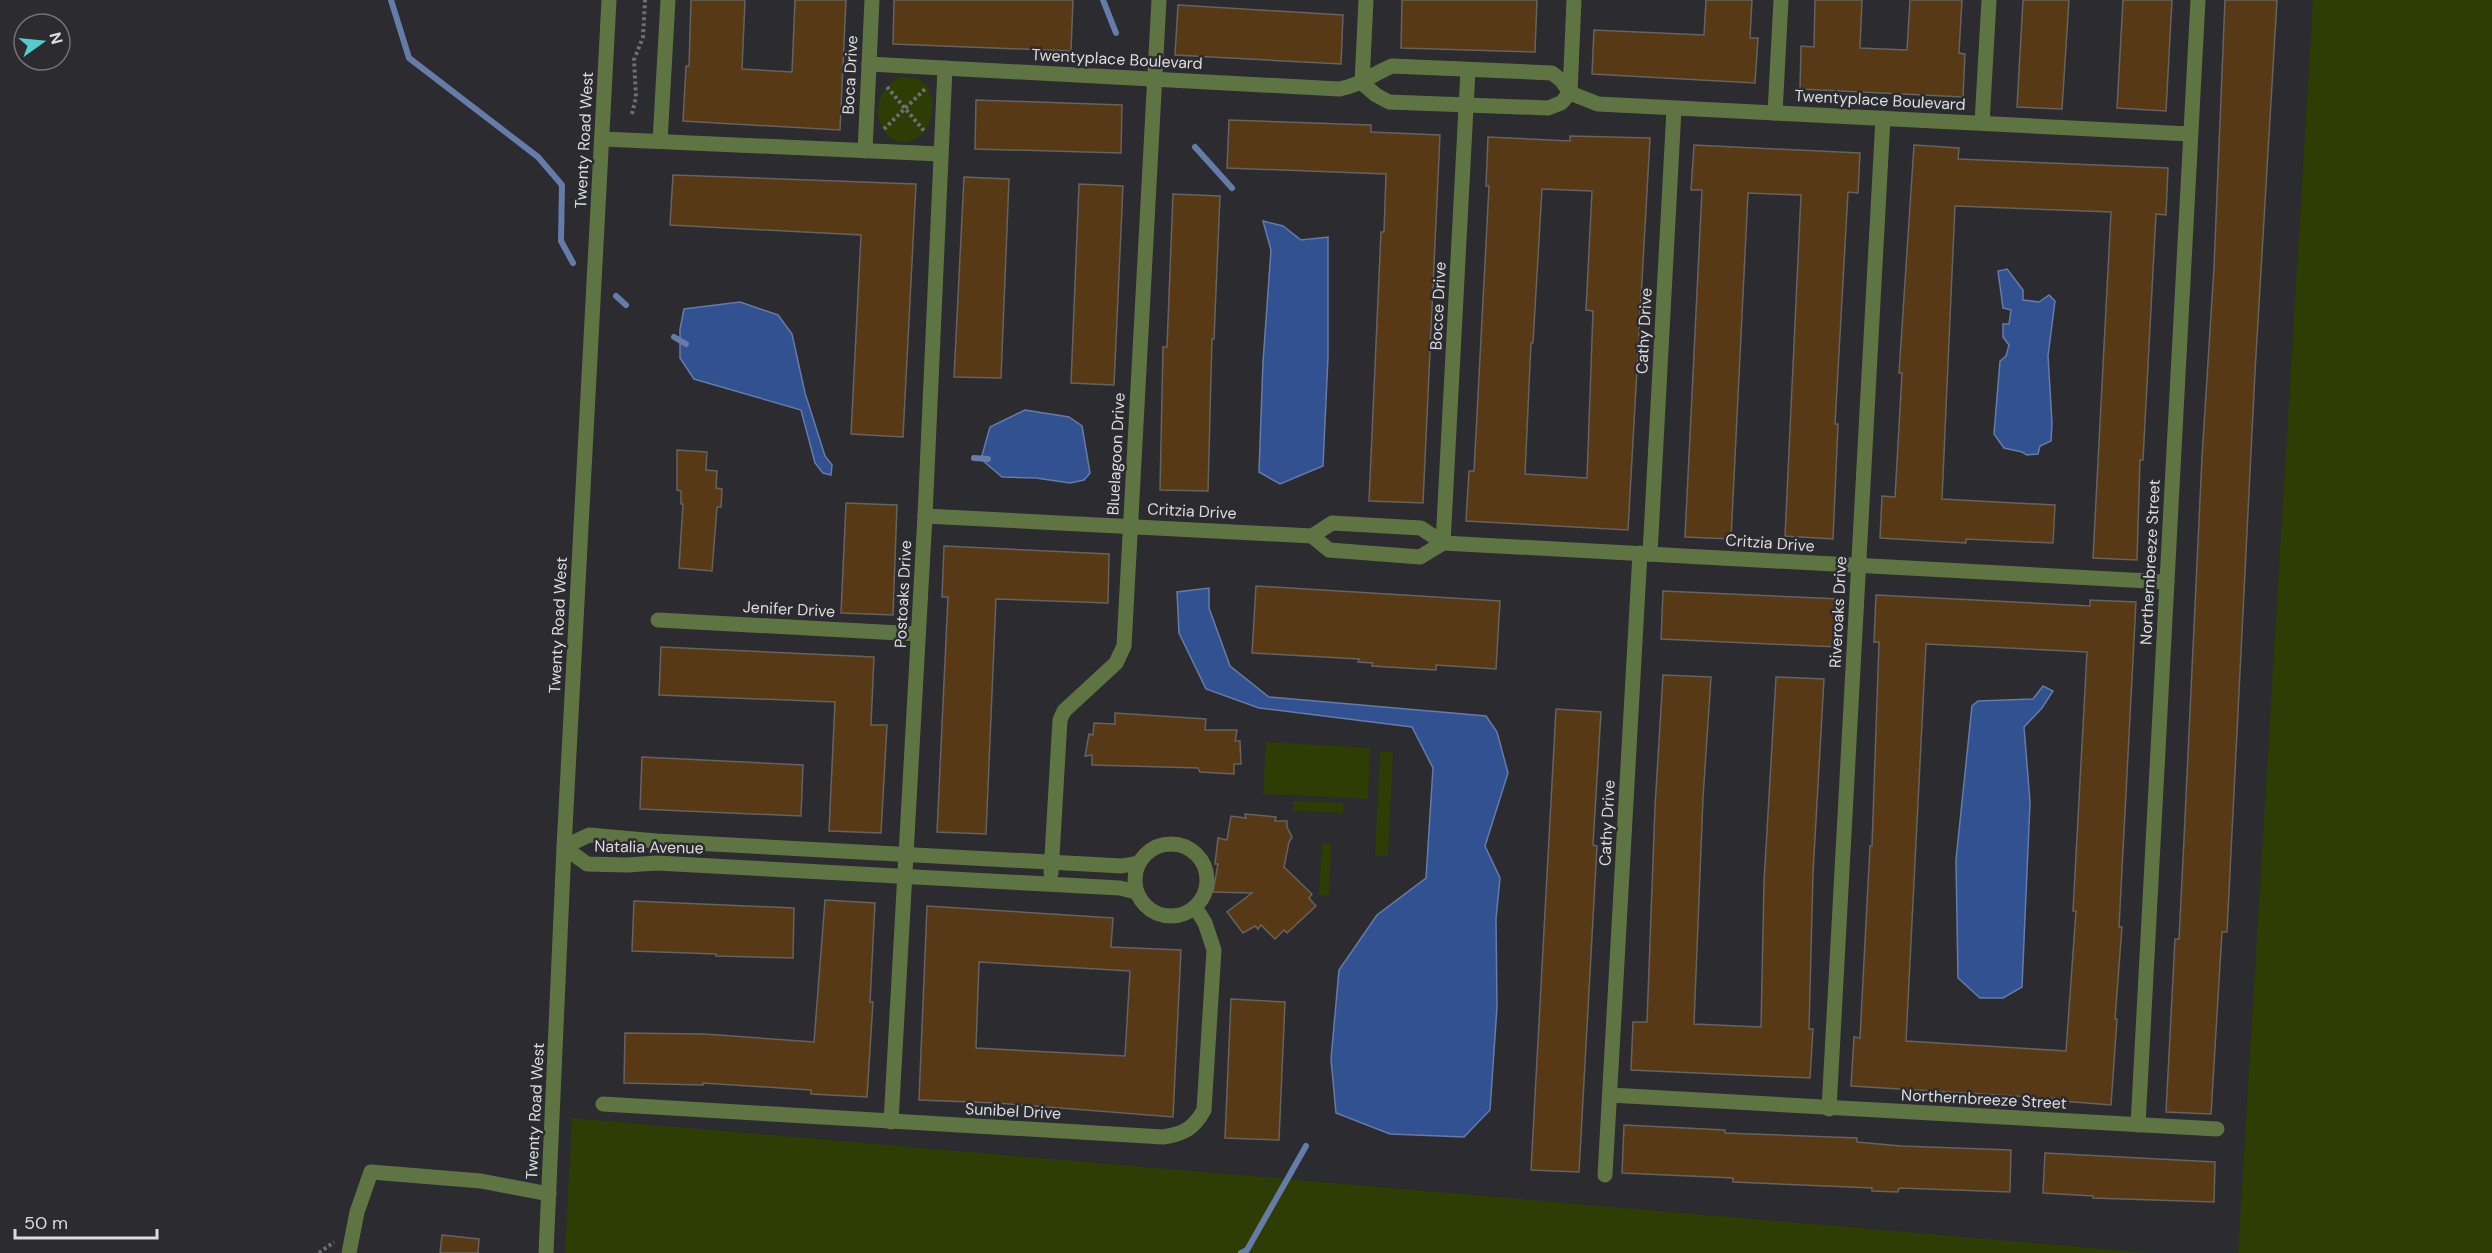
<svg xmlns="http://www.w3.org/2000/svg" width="2492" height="1253" viewBox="0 0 2492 1253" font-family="'DM Sans',sans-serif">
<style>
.green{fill:#2e3d03}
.water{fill:#325190;stroke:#657ba8;stroke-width:1.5}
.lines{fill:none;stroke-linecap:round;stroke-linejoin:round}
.stream{stroke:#657ba8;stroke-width:6}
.building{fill:#583916;stroke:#66625e;stroke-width:1.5;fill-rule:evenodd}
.path{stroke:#6e6e73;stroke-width:4;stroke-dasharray:3 3;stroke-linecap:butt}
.minor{stroke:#5f7443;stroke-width:15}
.labels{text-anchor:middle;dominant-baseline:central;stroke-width:5;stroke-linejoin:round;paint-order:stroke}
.street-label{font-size:16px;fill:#dbdcdf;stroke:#2b2b30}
</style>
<rect width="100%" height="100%" fill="#2b2b30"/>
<g class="green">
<path d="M2313,0H2492V1253H2238Z"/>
<path d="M901,77C908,77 917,77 923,82C941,97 933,143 903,142C895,142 888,138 884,131C871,113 881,84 901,77Z"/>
<path d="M1266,742L1370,748L1368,799L1263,794Z"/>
<path d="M1380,752H1393L1388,856H1375Z"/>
<path d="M1293,801L1343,803V813L1293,811Z"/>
<path d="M1322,843L1331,844L1329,896L1319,895Z"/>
<path d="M572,1118L2151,1253H565Z"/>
</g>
<g class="water">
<path d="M1263,221L1283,226L1301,240L1328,237V357L1323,466L1280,484L1259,472L1263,362L1271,250Z"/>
<path d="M2007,269L2023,290V300L2039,302L2049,295L2055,301L2048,356L2052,423L2051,441L2040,446L2038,454L2027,455L2022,452L2004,448L1994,434L2000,361L2006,356L2009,345L2003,337V324H2009L2011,310L2003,308L1998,271Z"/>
<path d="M740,302L778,315L792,334L805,393L825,456L832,465L831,475L823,473L815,463L801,410L694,379L680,358V329L684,309Z"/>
<path d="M1025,410L1069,417L1082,426L1090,473L1084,480L1070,483L1036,478L1002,477L981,459L990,427Z"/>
<path d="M1209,588V608L1230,666L1269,697L1486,716L1497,732L1508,773L1485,846L1500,878L1496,919L1497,1007L1490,1110L1464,1137L1390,1134L1336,1113L1331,1059L1339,970L1377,915L1426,878L1433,768L1412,727L1259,708L1206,689L1179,633L1177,592Z"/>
<path d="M2043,686L2053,691L2042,708L2024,727L2030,802L2022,987L2003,998H1980L1958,978L1956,860L1972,706L1978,701L2033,699Z"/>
</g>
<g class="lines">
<g class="stream">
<path d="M391,0L409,58L538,157L562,185L561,241L573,263"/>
<path d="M1103,0L1116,33"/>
<path d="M1195,147L1232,188"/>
<path d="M616,296L626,305"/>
<path d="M674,337L686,344"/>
<path d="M974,458L988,459"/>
<path d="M1241,1253L1247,1250L1306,1146"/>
</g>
</g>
<g class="building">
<path d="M691,0H745L742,69L792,72L795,0H846L840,130L683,121L686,66H689Z"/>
<path d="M894,0H1073L1071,51L893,44Z"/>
<path d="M1402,0H1537L1535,52L1401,48Z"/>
<path d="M1706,0H1752L1750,38H1758L1755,83L1592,74L1594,30L1704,35Z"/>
<path d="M1815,0H1862L1860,48L1907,50L1910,0H1962L1959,53L1965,54L1963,97L1800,89L1801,46L1814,47Z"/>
<path d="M2023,0H2069L2062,109L2017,107Z"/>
<path d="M2123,0H2172L2166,111L2117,108Z"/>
<path d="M2225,0H2277L2255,372L2227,932H2222L2211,1114L2166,1112L2175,939H2179L2184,839L2202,457L2214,267Z"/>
<path d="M1178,5L1343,15L1341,64L1175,55Z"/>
<path d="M976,100L1122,105L1121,153L975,149Z"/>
<path d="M1229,120L1371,125V132L1440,135L1423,503L1369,501L1381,232H1384L1386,174L1227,168Z"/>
<path d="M1570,136L1650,138L1628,530L1466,521L1469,471H1474L1489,186H1486L1488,137L1570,141ZM1542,189L1592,191L1586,310L1593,311L1587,478L1525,474L1531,343H1533Z"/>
<path d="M1694,145L1860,153L1858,193L1848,192L1835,424H1838L1833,539L1785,536L1801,195L1748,193L1731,539L1685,537L1702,190H1691Z"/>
<path d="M1914,145L1959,148L1958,159L2168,168L2166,215L2156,214L2143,460H2140L2137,560L2093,558L2111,212L1955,206L1942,499L2055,505L2053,543L1966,539V543L1880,538L1882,496L1895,497L1902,373H1899Z"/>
<path d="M673,175L916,184L903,437L851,434L861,235L670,225Z"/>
<path d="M964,177L1009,179L1001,378L954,377Z"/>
<path d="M1079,184L1123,186L1114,385L1071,383Z"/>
<path d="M1173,194L1220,196L1214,339H1212L1208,491L1160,490L1163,347H1167Z"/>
<path d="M677,450L707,452L706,470L717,471L716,488L722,489L721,507H717L712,571L679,568L683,504H681V491L677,490Z"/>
<path d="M846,503L897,505L893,615L841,613Z"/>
<path d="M944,546L1109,554L1108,603L996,599L986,834L937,832L948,597H942Z"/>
<path d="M1256,586L1500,601L1496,669L1436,665V670L1372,666L1373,663L1358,662L1359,659L1252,653Z"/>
<path d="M1663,591L1841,599L1838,647L1661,639Z"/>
<path d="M1876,595L2090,606V600L2136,602L2119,927H2122L2115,1019H2117L2111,1105L2062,1101V1099L1851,1086L1854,1037L1860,1038L1870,846H1872L1879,642H1874ZM1926,644L2087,652L2073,911H2076L2066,1051L1906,1041Z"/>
<path d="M661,647L874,657L871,725H887L881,833L829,831L835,702L659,695Z"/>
<path d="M1663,675L1711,677L1703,798L1694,1024L1761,1027L1764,882L1776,677L1824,679L1813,873L1809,1029H1813L1810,1078L1631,1070L1633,1022H1647L1655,807Z"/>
<path d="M1556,709L1601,712L1593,845L1597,846L1579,1172L1531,1170Z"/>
<path d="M1115,713L1206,719L1205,730H1237L1235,741H1240L1241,764H1234V774L1200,772L1198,768L1092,765V755L1085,756L1089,734L1093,735L1094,723L1115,724Z"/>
<path d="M642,757L803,765L801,816L640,809Z"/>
<path d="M1245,814L1276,817L1275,821H1287V827L1292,837L1289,842L1284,867L1312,894L1309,898L1316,906L1287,933L1284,930L1275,939L1261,925L1258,929L1255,926L1243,933L1227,912L1252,893L1213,892L1218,864H1215L1218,838L1227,840L1231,816L1246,818Z"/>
<path d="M825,900L875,903L870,1002H873L867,1097L811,1094V1090L703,1083V1085L624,1083L625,1033L704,1034L814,1042Z"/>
<path d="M634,901L794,908L793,958L716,956V954L632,951Z"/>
<path d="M927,906L1113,918L1111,947L1181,950L1173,1117L997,1103L919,1100ZM979,962L1130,971L1125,1056L976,1048Z"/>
<path d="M1231,999L1285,1002L1279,1140L1225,1138Z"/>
<path d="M1624,1125L1725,1130V1133L1857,1138V1142L1901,1146L2011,1150L2010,1192L1899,1188L1898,1192L1872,1191V1188L1733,1182V1178L1622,1173Z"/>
<path d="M2045,1153L2215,1162L2214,1202L2093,1198V1196L2043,1193Z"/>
<path d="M442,1235L479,1239L478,1253H440Z"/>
</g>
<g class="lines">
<g class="path">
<path d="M887,87L925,132"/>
<path d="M632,114L636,97L634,60L643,37L645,0"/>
<path d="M884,129L926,88"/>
<path d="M319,1253L334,1242"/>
</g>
<g class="minor">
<path d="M869,64L1339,89C1359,86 1373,74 1392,66L1552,73L1562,81L1570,93L1598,104L2190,134"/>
<path d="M1362,83L1376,95L1389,102L1548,108L1561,103L1570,93"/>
<path d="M1362,83L1366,0"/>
<path d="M1570,93L1574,0"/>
<path d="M1775,113L1781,0"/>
<path d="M1982,123L1989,0"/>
<path d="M603,139L940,154"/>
<path d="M660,141L668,0"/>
<path d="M865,151L872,0"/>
<path d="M925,516L1312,536L1332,523L1421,528L1443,543L2167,582"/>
<path d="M1312,536L1329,550L1420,557L1443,543"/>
<path d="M1443,543L1468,70"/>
<path d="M1650,554L1674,109"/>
<path d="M658,620L918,634"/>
<circle cx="1171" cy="880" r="36"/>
<path d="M1051,873L1060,720L1064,711L1116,663L1124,646L1159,0"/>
<path d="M1136,892L1120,888L657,863L627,865L587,864L564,847L589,835L656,841L1122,866L1138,863"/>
<path d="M1610,1095L2217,1129"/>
<path d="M603,1104L1163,1137C1184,1134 1194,1128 1204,1110L1214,950L1205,923L1195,907"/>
<path d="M1829,1109L1883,118"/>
<path d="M891,1122L925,516L945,68"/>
<path d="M2138,1125L2198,0"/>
<path d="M1605,1175L1640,553"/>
<path d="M349,1253L357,1212L371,1172L481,1181L549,1194"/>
<path d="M546,1253L564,847L609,0"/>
</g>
</g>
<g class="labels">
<g class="street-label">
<text transform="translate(1117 59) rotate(3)">Twentyplace Boulevard</text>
<text transform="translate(850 75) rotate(-87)">Boca Drive</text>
<text transform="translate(1880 100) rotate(3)">Twentyplace Boulevard</text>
<text transform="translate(584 140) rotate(-87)">Twenty Road West</text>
<text transform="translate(1438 306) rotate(-87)">Bocce Drive</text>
<text transform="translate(1644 331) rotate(-87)">Cathy Drive</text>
<text transform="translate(1116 454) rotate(-87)">Bluelagoon Drive</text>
<text transform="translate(1192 511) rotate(3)">Critzia Drive</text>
<text transform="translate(1770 543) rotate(4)">Critzia Drive</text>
<text transform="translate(2150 562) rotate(-87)">Northernbreeze Street</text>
<text transform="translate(903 594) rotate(-87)">Postoaks Drive</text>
<text transform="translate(789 609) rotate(3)">Jenifer Drive</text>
<text transform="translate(1838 612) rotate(-87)">Riveroaks Drive</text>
<text transform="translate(558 625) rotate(-87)">Twenty Road West</text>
<text transform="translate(1607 823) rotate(-87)">Cathy Drive</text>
<text transform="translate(649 847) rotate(1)">Natalia Avenue</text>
<text transform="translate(1984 1099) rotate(3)">Northernbreeze Street</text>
<text transform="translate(535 1111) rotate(-87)">Twenty Road West</text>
<text transform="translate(1013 1111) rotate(3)">Sunibel Drive</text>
</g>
</g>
<g transform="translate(42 42) rotate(75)"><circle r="28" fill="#2b2b30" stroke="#717276" stroke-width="1.5"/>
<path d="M0-4.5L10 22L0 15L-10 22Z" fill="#52cdcc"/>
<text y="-9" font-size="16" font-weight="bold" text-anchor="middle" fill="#dbdcdf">N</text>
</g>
<path d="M15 1229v9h142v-9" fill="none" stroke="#dbdcdf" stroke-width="3"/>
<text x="24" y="1229" font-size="18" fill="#dbdcdf" stroke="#2b2b30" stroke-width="4.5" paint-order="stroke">50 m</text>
</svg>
